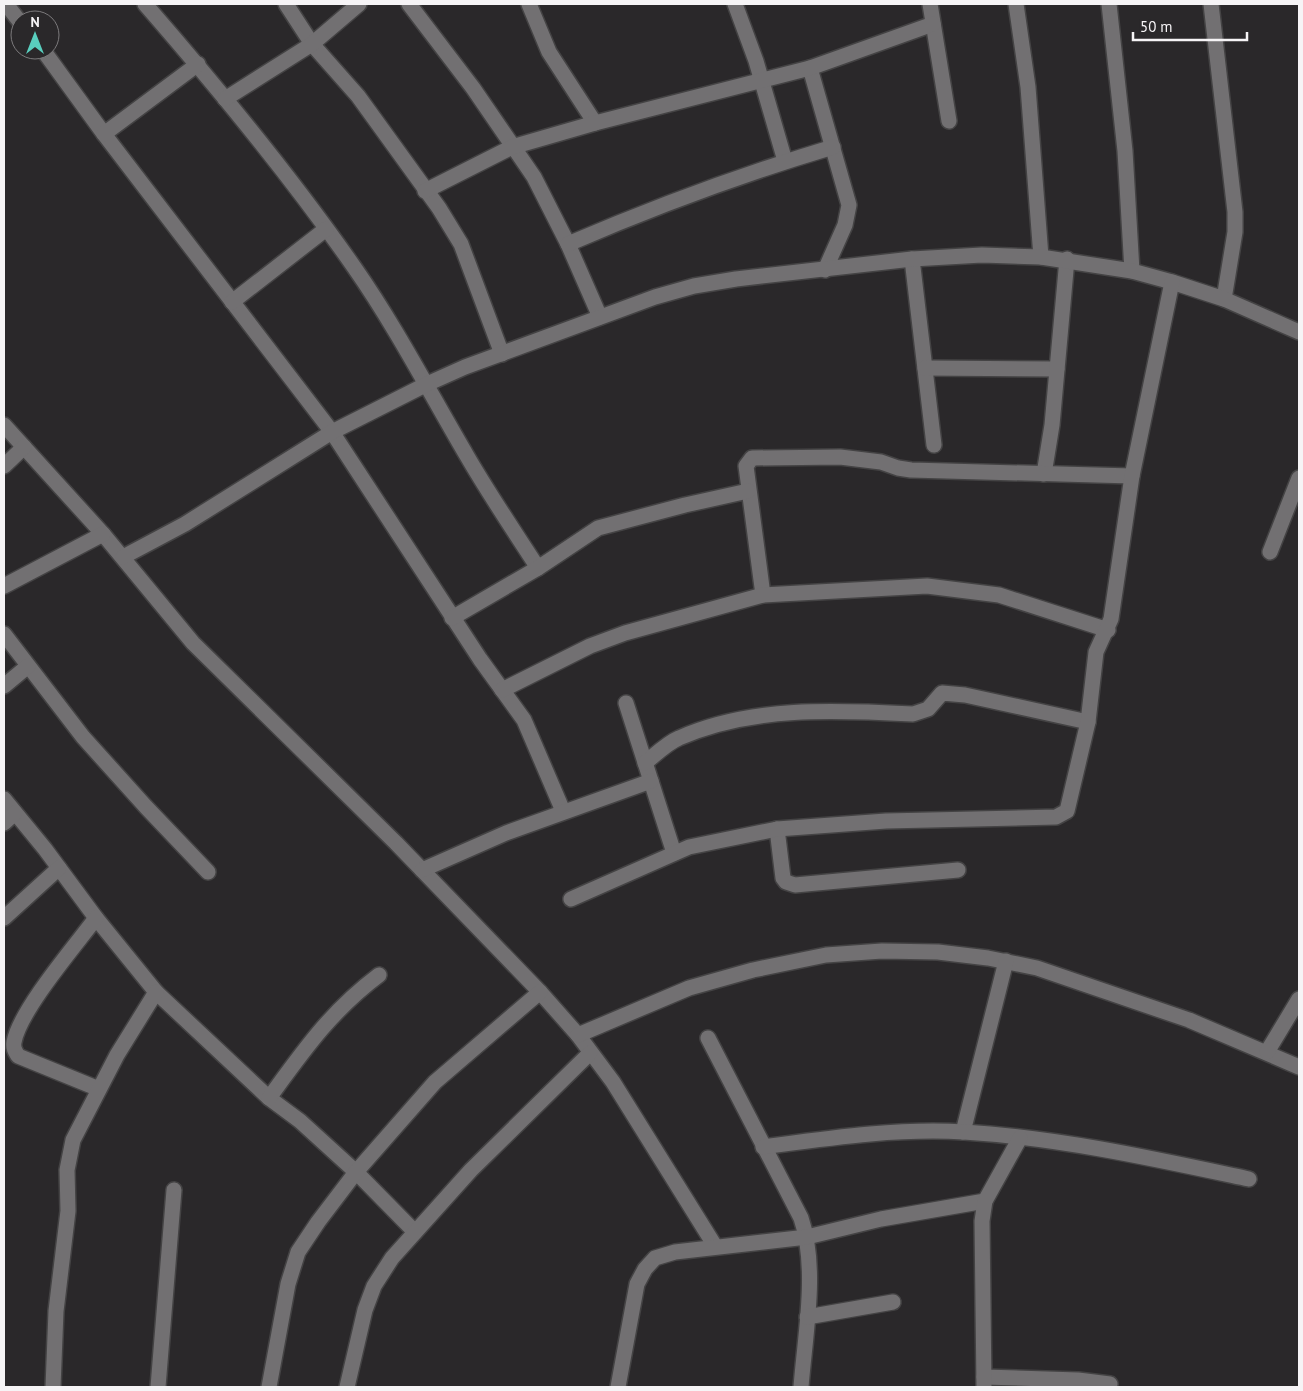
<svg xmlns="http://www.w3.org/2000/svg" width="1303" height="1391" viewBox="0 0 1303 1391" font-family="'PT Sans',sans-serif">
<style>
.lines{fill:none;stroke-linecap:round;stroke-linejoin:round}
.minor-casing{stroke:#444344;stroke-width:18}
.minor{stroke:#727072;stroke-width:15}
</style>
<rect width="100%" height="100%" fill="#2a282a"/>
<g class="lines">
<g class="minor-casing">
<g id="minor">
<path d="M6,4L20,22"/>
<path d="M145,4C218,88 290,175 354,267C396,327 430,393 467,456C489,494 514,531 538,568"/>
<path d="M286,4L312,44L358,96L439,208L461,244L502,354"/>
<path d="M409,4L473,88L534,177L568,244L600,317"/>
<path d="M529,4L549,52L595,123"/>
<path d="M735,4L756,61L785,161"/>
<path d="M930,4L949,121"/>
<path d="M1016,4L1028,87L1041,257"/>
<path d="M1109,4L1125,151L1132,271"/>
<path d="M1211,4L1235,212V232L1224,299"/>
<path d="M43,50L104,134L332,432L480,659L524,720L563,811"/>
<path d="M810,68L849,205L845,225L825,270"/>
<path d="M225,99L312,44L359,4"/>
<path d="M104,134L198,64"/>
<path d="M425,191L512,147L595,123L810,68L933,24"/>
<path d="M568,244C654,207 743,174 833,147"/>
<path d="M912,259L934,445"/>
<path d="M232,302L326,229"/>
<path d="M925,368L1057,369"/>
<path d="M4,425L103,534L193,643L396,843L540,992L578,1035L613,1082L715,1246"/>
<path d="M4,466L24,447"/>
<path d="M1044,474L1052,425L1067,259"/>
<path d="M1270,552L1299,478"/>
<path d="M123,557L185,524L332,432L427,384L465,367L655,297L694,286L736,279L912,259L982,255L1041,257L1132,271L1172,282L1224,299L1299,332"/>
<path d="M4,586L103,534"/>
<path d="M763,595L746,466L752,458L840,457L881,462L898,468L911,470L1132,476"/>
<path d="M452,618L538,568L598,528L685,505L748,491"/>
<path d="M4,634L83,737L146,807L208,872"/>
<path d="M4,686L28,666"/>
<path d="M502,690L590,646L625,633L763,595L927,586L999,595L1108,630"/>
<path d="M626,703L674,853"/>
<path d="M645,763C655,755 667,743 679,738C751,706 835,710 913,714L928,709L942,693L965,695L1088,722"/>
<path d="M4,799L45,849L96,918L156,992L269,1098L300,1121L356,1172L415,1232"/>
<path d="M4,823L15,813"/>
<path d="M777,829L783,878L786,882L795,885L958,870"/>
<path d="M422,870L506,833L651,781"/>
<path d="M571,899L689,847L777,829L886,821L1056,817L1067,811L1088,722L1096,652L1111,619L1132,476L1172,282"/>
<path d="M4,918L59,868"/>
<path d="M96,918C75,946 20,1010 14,1042C13,1048 15,1051 18,1056L99,1089"/>
<path d="M578,1035L689,988L753,970L826,955L882,951L938,952L988,958L1037,968L1189,1020L1299,1067"/>
<path d="M708,1038L801,1218C818,1268 805,1335 801,1387"/>
<path d="M1267,1052L1299,999"/>
<path d="M269,1098C304,1050 331,1011 379,975"/>
<path d="M963,1132L1006,961"/>
<path d="M763,1147C830,1138 897,1128 964,1132C1061,1138 1155,1159 1249,1179"/>
<path d="M807,1317L893,1302"/>
<path d="M984,1377L1078,1380L1110,1384"/>
<path d="M53,1387L56,1311L68,1211L67,1170L73,1140L117,1055L156,992"/>
<path d="M158,1387L174,1190"/>
<path d="M269,1387L288,1284L298,1252L318,1222L356,1172L435,1082L540,992"/>
<path d="M347,1387L365,1310L374,1286L392,1258L471,1170L590,1053"/>
<path d="M618,1387L637,1284L645,1269L655,1258L675,1252L807,1237L881,1219L985,1201"/>
<path d="M984,1387L982,1221L985,1201L1020,1138"/>
</g>
</g>
<use href="#minor" class="minor"/>
</g>
<rect width="1303" height="1391" fill="none" stroke="#f6f4f6" stroke-width="10"/>
<g transform="translate(35 35)"><circle r="24" fill="#2a282a" stroke="#7c7a7c"/>
<path d="M0-4L9 19L0 12L-9 19Z" fill="#59cebe"/>
<text y="-8" font-size="14" font-weight="bold" text-anchor="middle" fill="#f6f4f6">N</text>
</g>
<path d="M1133 32v8h114v-8" fill="none" stroke="#f6f4f6" stroke-width="2.5"/>
<text x="1140" y="32" font-size="15" fill="#f6f4f6" stroke="#2a282a" stroke-width="4" paint-order="stroke">50 m</text>
</svg>
